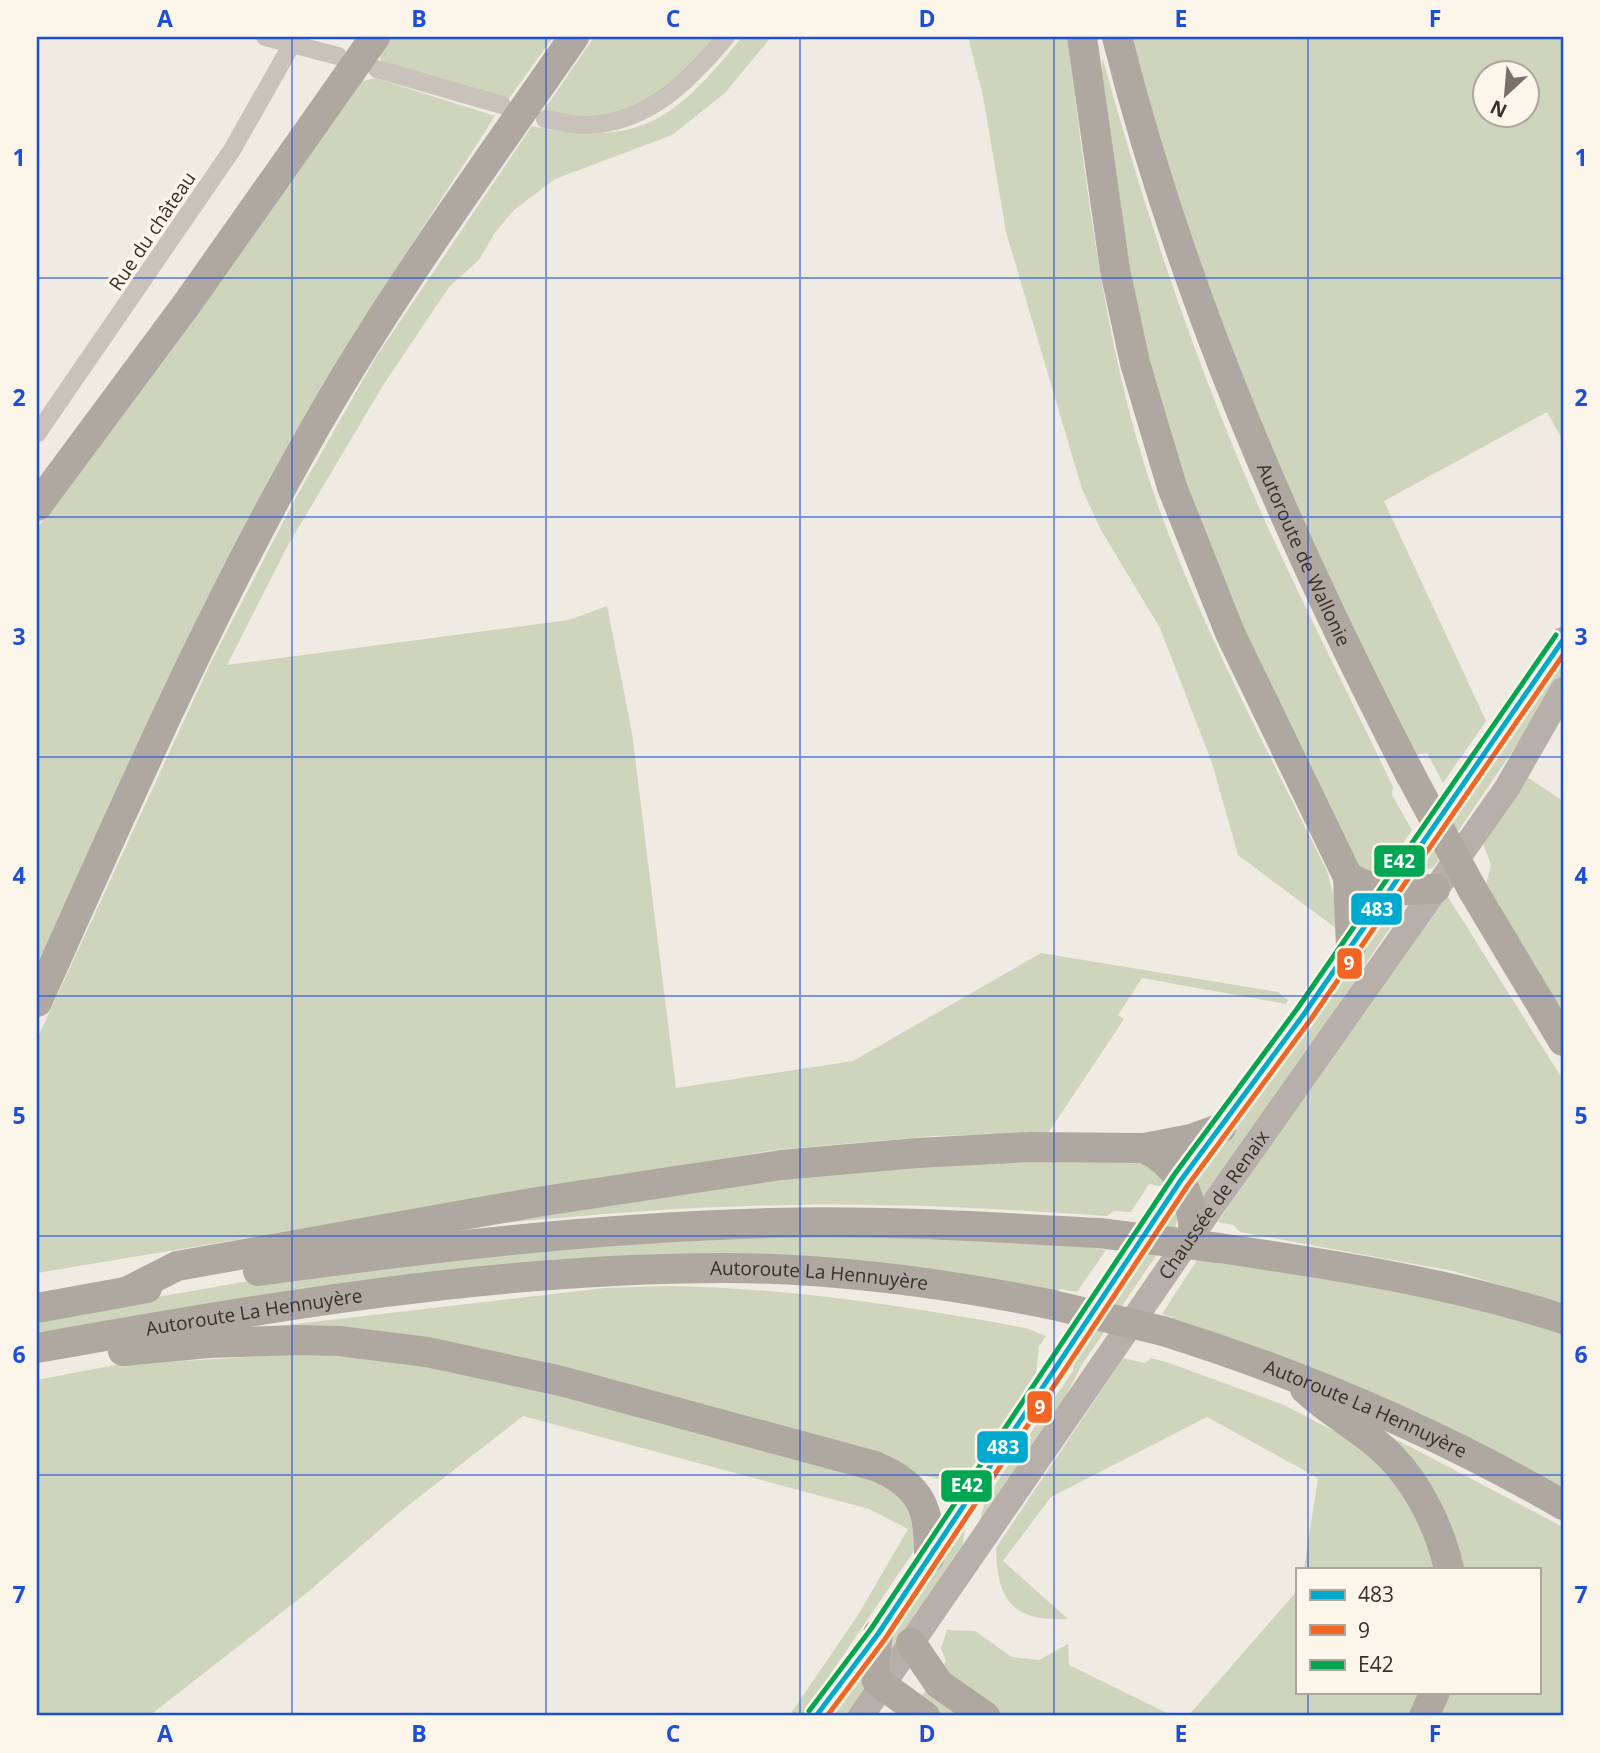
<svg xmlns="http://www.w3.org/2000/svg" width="1600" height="1753" viewBox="0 0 1600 1753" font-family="'Open Sans',sans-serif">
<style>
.green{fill:#cfd5bc;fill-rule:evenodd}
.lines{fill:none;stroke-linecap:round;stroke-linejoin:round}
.street{stroke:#c8c2bb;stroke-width:18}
.primary{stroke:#b7b0aa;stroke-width:26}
.highway{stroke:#aea8a1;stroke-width:30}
.highway-bridge{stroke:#aea8a1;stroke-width:30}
.bus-1-casing{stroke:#fbf5ea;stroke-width:10}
.bus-2-casing{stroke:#fbf5ea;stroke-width:10}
.bus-3-casing{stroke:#fbf5ea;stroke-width:10}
.bus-1{stroke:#00a9ce;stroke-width:5}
.bus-2{stroke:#f26522;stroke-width:5}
.bus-3{stroke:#00a651;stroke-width:5}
.grid{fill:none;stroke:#1d4ed8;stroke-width:2;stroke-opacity:0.55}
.labels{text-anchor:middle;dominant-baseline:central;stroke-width:7;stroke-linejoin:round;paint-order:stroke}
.street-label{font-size:19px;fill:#3a2f29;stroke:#fbf5ea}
.line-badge{stroke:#fbf5ea;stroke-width:2.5}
.badge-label{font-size:19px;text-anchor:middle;font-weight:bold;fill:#fff}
.neatline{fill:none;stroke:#1d4ed8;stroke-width:2.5}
.grid-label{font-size:23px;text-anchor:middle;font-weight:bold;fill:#1d4ed8}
</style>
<rect width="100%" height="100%" fill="#efeae2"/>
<g class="green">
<path d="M389,37H553L508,100L382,64L379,52Z"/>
<path d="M594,37H720L687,77L627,113L586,118L544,110Z"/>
<path d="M742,37H771L725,93L672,135L555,179L514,210L494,234L479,260L449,287L382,387L287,547L227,665L569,620L607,606L632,733L676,1088L853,1061L1041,953L1278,992L1288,1000L1286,1004L1142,978L1118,1015L1124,1019L1048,1133L934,1136L774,1150L37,1273V1039L211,662L294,501L376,357L532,126C641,149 676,118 742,37Z"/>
<path d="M968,37H1067C1088,193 1104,350 1156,500C1201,627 1267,749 1327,871L1337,908V929L1238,855L1212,763L1160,628L1101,530L1082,489L1006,232L983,96Z"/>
<path d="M1130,37H1563V441L1547,412L1384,501L1486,721L1443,783L1427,753L1416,755L1348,627L1263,437L1199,264L1150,116ZM1484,74H1526V116H1484Z"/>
<path d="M1102,56C1146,217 1200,377 1269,530C1309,616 1352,701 1393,787L1392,795L1412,830L1379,878L1349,860L1204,544L1145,370L1102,93Z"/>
<path d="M375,78L495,116C419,235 337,354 269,479C183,637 111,802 37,966V529L359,82Z"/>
<path d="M1563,651V677L1433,868L1410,872Z"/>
<path d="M1524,775L1563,801V1015L1486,884L1491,865L1480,836Z"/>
<path d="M1443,889L1563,1080V1303L1453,1271L1240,1232L1233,1225L1218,1222Z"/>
<path d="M1385,905L1405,906L1198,1212L1190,1184Z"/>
<path d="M1123,1152L1161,1167L1165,1187L1149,1184L1131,1212L1114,1211L1107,1216C1003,1209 899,1203 795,1205C674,1206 552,1218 431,1230L700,1183Z"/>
<path d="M1180,1211L1175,1228L1081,1366L1055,1418L976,1535L986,1498L1073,1371L1074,1361L1169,1217Z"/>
<path d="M829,1232L1090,1247L1106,1250L1077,1292L1060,1289L1055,1294L821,1261L37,1338V1318L289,1274L586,1242Z"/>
<path d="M1197,1260L1311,1271L1563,1328V1494L1175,1325L1172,1317L1162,1314Z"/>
<path d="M668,1286C789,1288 907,1306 1026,1328L1046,1336L1039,1346L1036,1375L963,1480L952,1483L550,1370L227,1332L604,1288Z"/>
<path d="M314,1353L393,1360L509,1380L900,1488L915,1505L918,1545L802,1716H789L858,1615L908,1529L869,1509L523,1416L405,1508L308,1592L149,1716H37V1380L115,1365Z"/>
<path d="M1123,1358L1145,1363L1151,1358L1169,1363L1284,1405L1355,1442L1378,1430L1563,1527V1716H1188L1297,1591V1692H1539V1569H1304L1318,1478L1207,1417L1051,1497L1003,1561L1068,1619C1013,1622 997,1601 996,1548Z"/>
<path d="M965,1529L962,1553L890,1659L888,1641Z"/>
<path d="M947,1630L975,1631L1012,1657L1039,1660L1068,1644L1069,1665L1173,1716H908L946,1661L941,1648Z"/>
<path d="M872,1647L870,1688L849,1716H824Z"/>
</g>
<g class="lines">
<g class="street">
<path d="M265,37L338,56"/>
<path d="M377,69L502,105"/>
<path d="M545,119C559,121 574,126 588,125C649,122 689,81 726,37"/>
<path d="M37,434L232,150L296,37"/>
</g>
<g class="primary">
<path d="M816,1716L878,1634L1181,1180L1304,1014L1563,640"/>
<path id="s1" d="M861,1716L1194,1232L1507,788L1563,690"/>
</g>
<g class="highway">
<path d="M1082,37L1115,270L1135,363L1172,487L1230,633L1348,877L1351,947"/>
<path id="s2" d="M1117,37C1182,295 1288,538 1410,774"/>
<path d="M37,506L189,301L375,37"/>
<path d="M1348,877C1386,897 1395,889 1435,889"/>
<path d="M1472,889L1563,1041"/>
<path d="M37,1002C128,799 217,594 330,402C404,276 491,157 574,37"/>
<path d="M1144,1148C1180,1165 1191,1195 1194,1232"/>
<path d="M1219,1248C1335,1265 1452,1283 1563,1319"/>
<path d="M258,1271C428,1248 599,1227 770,1223C880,1220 990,1227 1099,1233"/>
<path d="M128,1291L177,1266L537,1202L781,1165L917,1153L1030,1147L1144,1148L1191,1139L1221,1128"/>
<path d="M37,1308L147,1288"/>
<path id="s3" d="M1163,1331C1303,1375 1436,1431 1563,1505"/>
<path id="s4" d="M37,1348C263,1308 493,1268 724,1268C833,1268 943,1283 1049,1304"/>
<path d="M123,1351L209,1343L299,1340L339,1341L427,1352L561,1381L875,1466C923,1486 930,1510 929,1558"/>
<path d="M1305,1389C1331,1414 1365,1430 1390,1456C1419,1485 1440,1529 1449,1569"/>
<path d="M878,1634L874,1663L877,1681L925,1716"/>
<path d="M911,1643L939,1684L985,1716"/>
<path d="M1424,1716L1435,1692"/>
</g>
<g class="highway-bridge">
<path d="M1410,774L1472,889"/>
<path d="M1099,1233L1219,1248"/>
<path d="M1049,1304L1163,1331"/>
</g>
<g class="bus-1-casing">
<path id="bus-1" d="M816,1716L878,1634L1181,1180L1304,1014L1563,640"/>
</g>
<g class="bus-2-casing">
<path id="bus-2" d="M827,1716L885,1639L1188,1185L1311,1019L1563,655"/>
</g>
<g class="bus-3-casing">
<path id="bus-3" d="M809,1711L871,1629L1174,1175L1297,1009L1556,635"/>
</g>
<use href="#bus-1" class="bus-1"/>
<use href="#bus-2" class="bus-2"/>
<use href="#bus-3" class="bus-3"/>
</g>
<path class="grid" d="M292,37V1716M546,37V1716M800,37V1716M1054,37V1716M1308,37V1569M37,278H1563M37,517H1563M37,757H1563M37,996H1563M37,1236H1563M37,1475H1563M1308,1692V1716"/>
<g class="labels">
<g class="street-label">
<text transform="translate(152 231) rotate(-56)">Rue du château</text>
<text stroke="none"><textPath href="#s2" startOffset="551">Autoroute de Wallonie</textPath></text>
<text stroke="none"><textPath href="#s1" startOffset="621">Chaussée de Renaix</textPath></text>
<text stroke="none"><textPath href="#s4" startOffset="788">Autoroute La Hennuyère</textPath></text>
<text stroke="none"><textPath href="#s4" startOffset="220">Autoroute La Hennuyère</textPath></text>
<text stroke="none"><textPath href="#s3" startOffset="217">Autoroute La Hennuyère</textPath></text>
</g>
</g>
<g class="line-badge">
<rect x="1373" y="844" width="53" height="34" rx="7" fill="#00a651"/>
<rect x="1350" y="892" width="53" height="34" rx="7" fill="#00a9ce"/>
<rect x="1336" y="947" width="27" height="33" rx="7" fill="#f26522"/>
<rect x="1026" y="1390" width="27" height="34" rx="7" fill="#f26522"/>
<rect x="976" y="1430" width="53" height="34" rx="7" fill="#00a9ce"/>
<rect x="940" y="1469" width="53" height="34" rx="7" fill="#00a651"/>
</g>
<g class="badge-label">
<text x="1399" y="868">E42</text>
<text x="1377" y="916">483</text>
<text x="1349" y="970">9</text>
<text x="1040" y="1414">9</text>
<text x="1003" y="1454">483</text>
<text x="967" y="1492">E42</text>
</g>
<rect width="1600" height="1753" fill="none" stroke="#fbf5ea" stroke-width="77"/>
<rect x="1296" y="1568" width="245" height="126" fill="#fbf5ea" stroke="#aea69d" stroke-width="2"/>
<rect x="1310" y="1590" width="35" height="10" fill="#00a9ce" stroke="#aea69d" stroke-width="2"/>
<text x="1358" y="1602" font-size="21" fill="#3a2f29">483</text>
<rect x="1310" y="1625" width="35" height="10" fill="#f26522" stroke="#aea69d" stroke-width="2"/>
<text x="1358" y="1638" font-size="21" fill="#3a2f29">9</text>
<rect x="1310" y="1660" width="35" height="10" fill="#00a651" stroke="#aea69d" stroke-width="2"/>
<text x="1358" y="1672" font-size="21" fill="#3a2f29">E42</text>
<g transform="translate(1506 94) rotate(206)"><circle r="33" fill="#fbf5ea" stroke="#aea69d" stroke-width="2"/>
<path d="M0-5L12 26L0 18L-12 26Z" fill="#79706a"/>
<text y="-10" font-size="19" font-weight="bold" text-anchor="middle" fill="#3a2f29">N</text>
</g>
<rect x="38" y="38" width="1524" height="1676" class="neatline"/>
<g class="grid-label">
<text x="165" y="27">A</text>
<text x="419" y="27">B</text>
<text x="673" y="27">C</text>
<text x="927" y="27">D</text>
<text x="1181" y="27">E</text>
<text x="1435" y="27">F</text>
<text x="19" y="166">1</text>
<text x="1581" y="166">1</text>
<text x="19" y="406">2</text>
<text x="1581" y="406">2</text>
<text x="19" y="645">3</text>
<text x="1581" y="645">3</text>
<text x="19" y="884">4</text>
<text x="1581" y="884">4</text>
<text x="19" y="1124">5</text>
<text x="1581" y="1124">5</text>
<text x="19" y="1363">6</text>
<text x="1581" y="1363">6</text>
<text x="19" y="1603">7</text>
<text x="1581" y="1603">7</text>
<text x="165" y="1742">A</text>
<text x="419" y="1742">B</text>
<text x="673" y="1742">C</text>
<text x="927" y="1742">D</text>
<text x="1181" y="1742">E</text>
<text x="1435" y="1742">F</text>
</g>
</svg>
